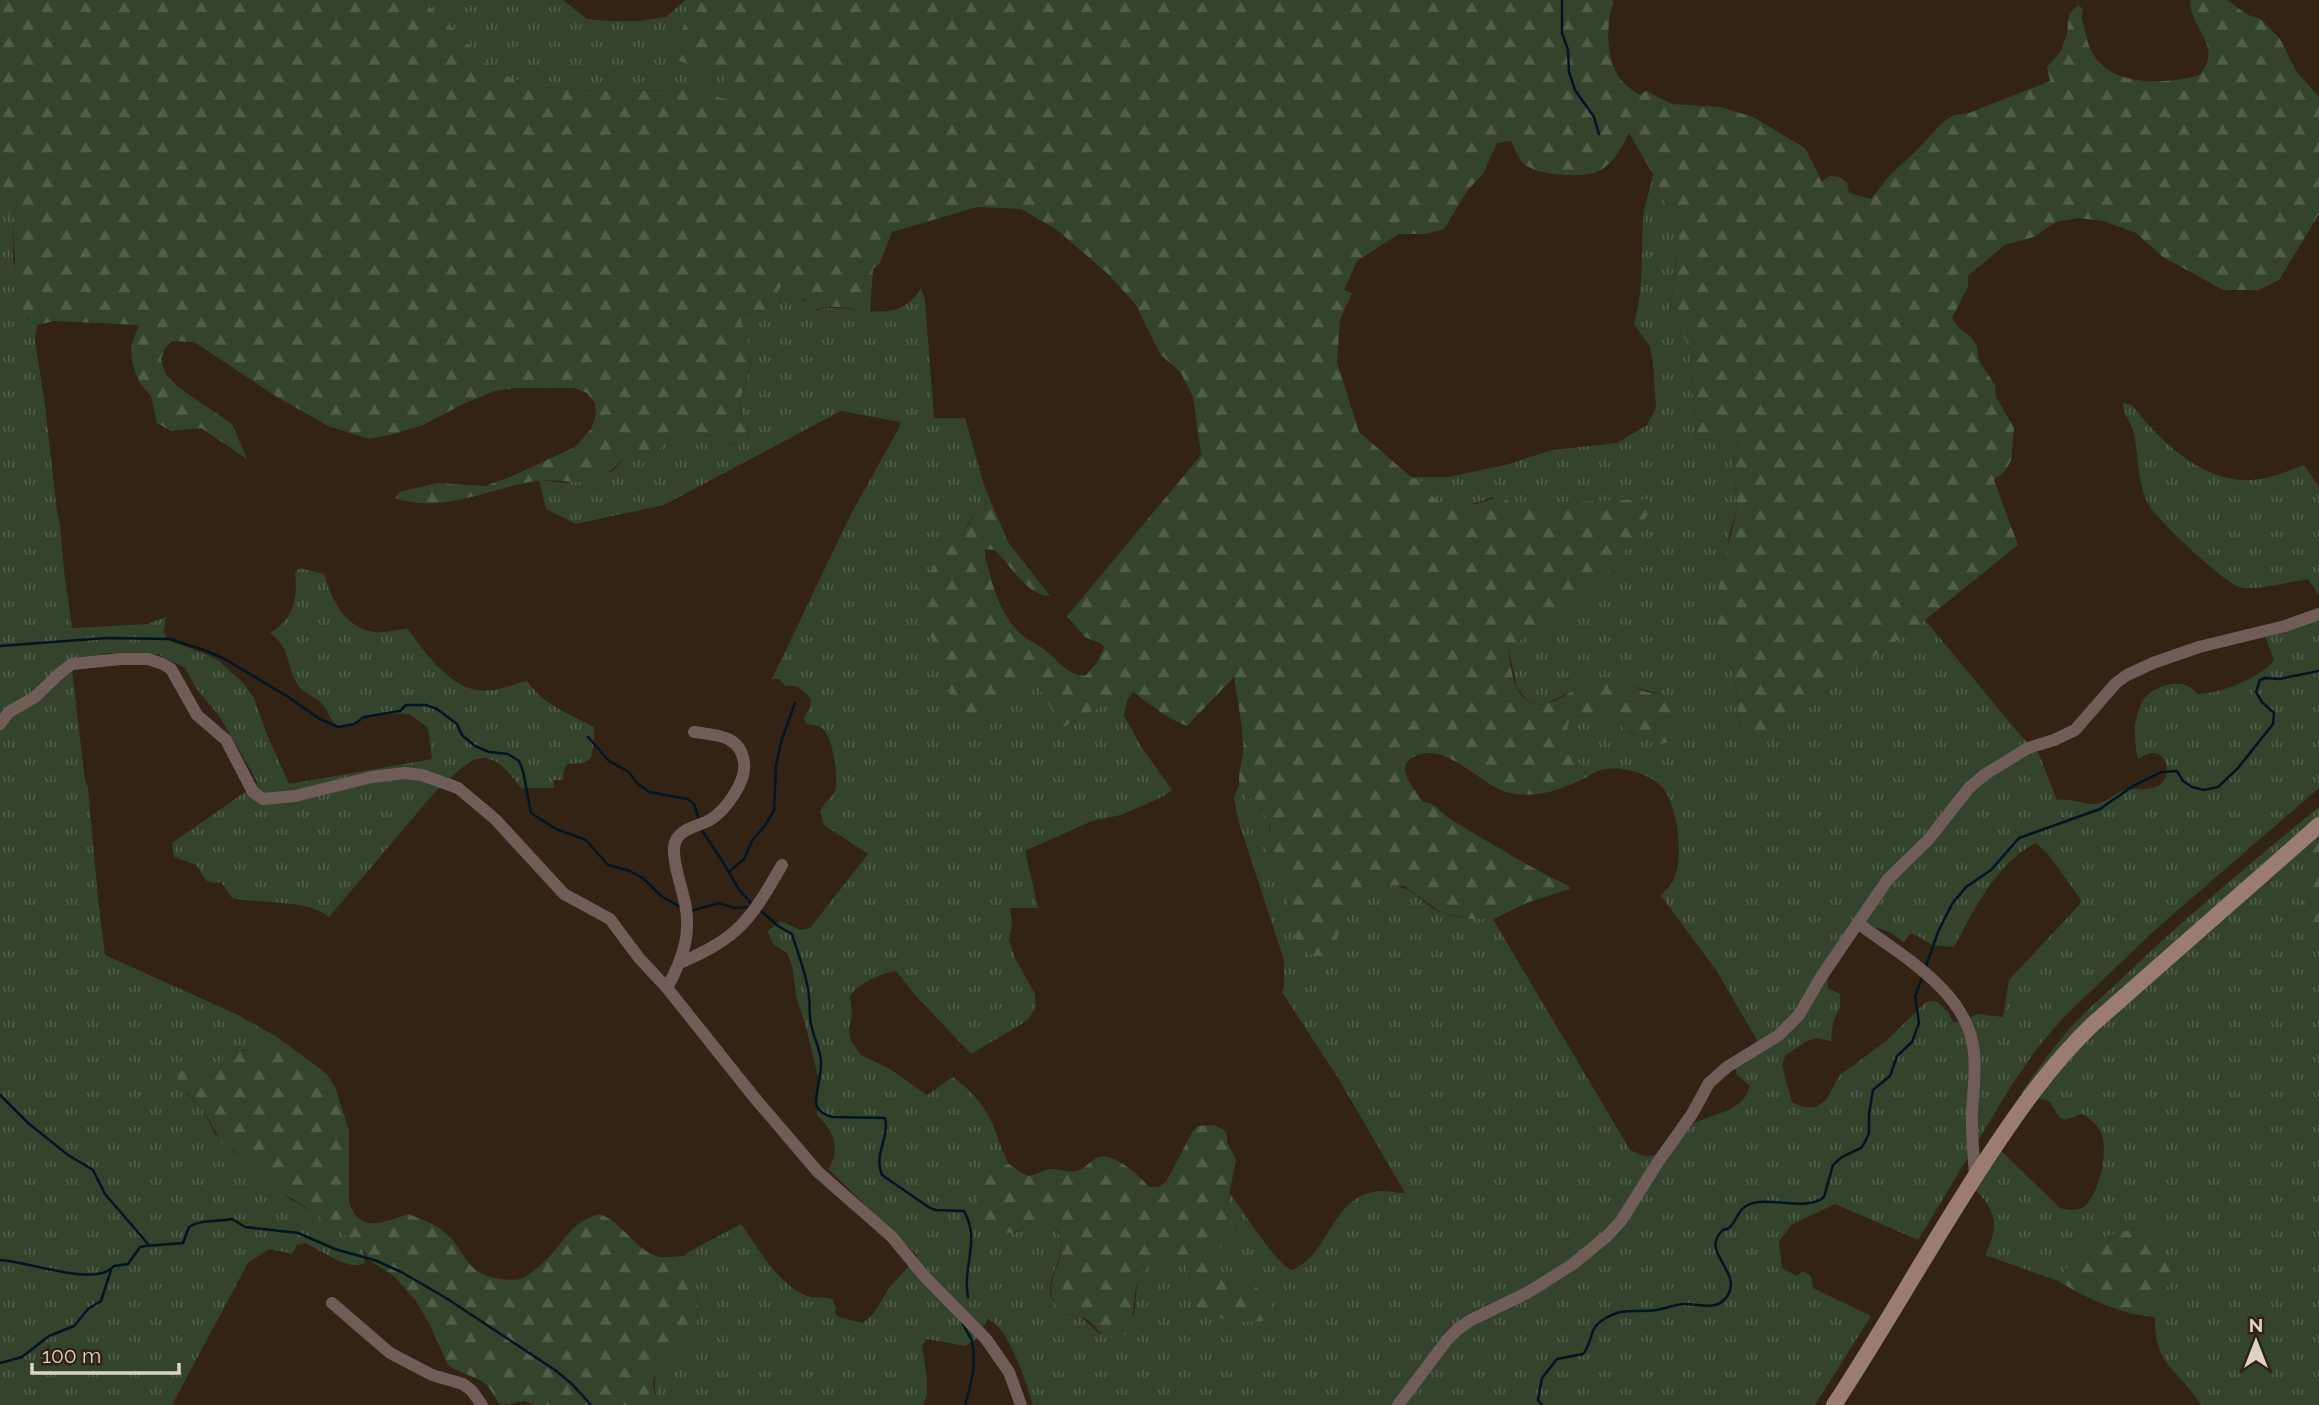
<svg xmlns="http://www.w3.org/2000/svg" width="2319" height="1405" viewBox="0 0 2319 1405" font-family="Raleway,sans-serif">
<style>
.grass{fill:url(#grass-tufts);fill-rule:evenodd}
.forest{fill:url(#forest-firs)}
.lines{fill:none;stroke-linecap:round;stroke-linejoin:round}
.stream{stroke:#001625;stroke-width:2.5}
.street{stroke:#705d58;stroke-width:12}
.secondary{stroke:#9a7c73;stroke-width:16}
</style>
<defs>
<pattern id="grass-tufts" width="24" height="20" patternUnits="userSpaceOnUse" patternTransform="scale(1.75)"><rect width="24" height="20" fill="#33432c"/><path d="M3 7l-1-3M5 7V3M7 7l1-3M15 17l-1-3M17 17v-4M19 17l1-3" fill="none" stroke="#505d49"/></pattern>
<pattern id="forest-firs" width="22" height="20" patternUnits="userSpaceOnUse" patternTransform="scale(1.75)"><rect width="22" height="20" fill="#33432c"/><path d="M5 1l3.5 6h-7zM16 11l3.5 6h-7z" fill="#505d49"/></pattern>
</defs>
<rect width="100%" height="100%" fill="#322314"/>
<g class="grass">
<path d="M422,0H563L587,19L611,21H640L666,17L685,0H695L674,47L694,66L724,75L729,92L725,99L697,90L595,91L530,86L490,68L459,34Z"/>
<path d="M1653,174L1679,236L1670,312L1691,350L1696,440L1738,438L1734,464L1737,509L1729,535L1720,641L1735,678L1740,730L1777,737L1797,711L1925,620L2021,736L2038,752L2057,800C2071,798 2082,804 2095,804C2106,803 2114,793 2125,790C2138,787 2150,793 2162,783C2171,774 2167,753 2153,753C2148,753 2142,757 2138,759C2134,741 2133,721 2141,704C2150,685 2185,675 2197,694C2219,694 2261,678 2274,660L2263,630L2319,610V788L2156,929L2063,1018L2038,1047L2013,1083L1918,1240L1835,1204L1791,1225L1779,1242L1782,1268L1797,1276L1803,1271L1811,1276L1813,1288L1871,1316L1815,1405H1033C1026,1383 1010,1329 988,1319L975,1340L965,1346L927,1339L922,1346L927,1379V1395L923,1405H660C641,1359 678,1362 694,1329C704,1310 693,1274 684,1256L688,1252L741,1224C759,1249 776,1282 805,1295C814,1299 823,1296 832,1299L836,1308L835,1313L838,1317L863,1323L874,1313L889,1288L918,1256L828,1169C842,1149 833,1130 817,1115L819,1081L805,1023L797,1000L792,965L787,953L774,945L767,931L781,921L800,930L810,928L868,854L824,825L820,811C824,803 830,799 834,793C840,783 833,742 826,733C821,725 815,725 806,724L804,718L810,707L811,699C802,689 798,685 785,686L779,679H772L851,514L900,426V422L841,411L664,505L576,524L546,509L539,480L566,483L613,471L629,453L656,452C661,447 667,440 673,436C694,424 718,439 737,447L746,440L748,430L738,405C752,371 754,355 741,320L745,312L766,315L781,303L778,291L783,286H793L802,293L803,301L816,310C853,300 895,331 921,288L925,300L934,418H965L984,485L991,502L981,506L975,512L918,607L945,671L956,720L976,737L1034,664L1043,695L1062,728L1112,700L1133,692L1127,701L1124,716L1142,748L1172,790L1160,798L1121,815L1092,821L1025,851L1038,908H1010L1012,924L1009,941L1015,958L1035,994L1036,1006L1028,1020L971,1054L916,996L896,971C880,974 860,982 850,996L852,1012L849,1030L851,1041L861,1055L890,1069L927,1095L953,1077C969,1089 984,1104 992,1123C998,1137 1001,1150 1009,1164L991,1172L1015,1233C1021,1230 1028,1225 1034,1223C1054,1219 1065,1236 1061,1253C1058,1265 1050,1277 1050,1290C1050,1299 1057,1307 1062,1314L1080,1316L1100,1334L1134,1316L1138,1275L1156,1259L1177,1255C1191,1269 1190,1270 1189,1290L1212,1315L1230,1320L1267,1321L1230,1277L1219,1274L1212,1269V1256L1235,1233L1237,1224L1227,1205L1230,1193C1241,1208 1278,1267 1292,1270C1329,1255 1331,1200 1373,1192C1384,1189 1394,1193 1405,1193L1338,1078L1282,992L1284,987V960L1239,823L1234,799L1239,785L1255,799L1269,822V857L1289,875L1291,884L1288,902L1292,929L1338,935L1343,917L1358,903L1376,895L1390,885C1418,888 1421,905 1443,913C1459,919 1476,919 1493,919L1630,1150C1637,1153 1643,1157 1651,1156C1665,1154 1675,1138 1685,1129C1704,1113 1742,1116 1750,1086L1736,1074V1065L1760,1045L1716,970L1661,896C1665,891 1671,885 1674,879C1684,856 1678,804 1661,786C1653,778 1639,772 1628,770C1613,767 1599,768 1587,777L1567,742L1568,724C1583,709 1604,716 1620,725C1625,728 1630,733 1635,734C1646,738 1663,736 1675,736L1678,719L1658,693L1640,689L1614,679L1587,683L1546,704H1537L1528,701L1517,688L1508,647L1552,621L1650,500L1548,503L1511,507L1492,497C1475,505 1446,512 1432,496C1423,486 1425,483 1412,477H1449L1509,464L1552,450L1617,443L1647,425L1656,408L1653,363L1650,347L1634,324C1644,289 1641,254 1643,218C1644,204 1651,189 1653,174ZM2036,843L2048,854L2081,900L2080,904L2009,980L2003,1017L1977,1014L1960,1023L1953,1022L1948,1012L1936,1001L1926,1002L1885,1042L1840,1075L1826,1100L1816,1107H1803L1792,1102L1782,1066L1785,1056L1805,1042L1815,1038L1831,1041L1833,1023L1840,1007V994L1828,988C1825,966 1847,946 1860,930C1882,925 1886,930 1904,942L1910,934H1914L1932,945L1954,947C1974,910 1997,862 2036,843Z"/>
<path d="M0,213L14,215L13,259L27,318L37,325L35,341L45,405L57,512L60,524L64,571L72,628L147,624L166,617L164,631L167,640L206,654L219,661L243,683L254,698L266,732L289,784L432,759L428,728C423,724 416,718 410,715C404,712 372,715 365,718C355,721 350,727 338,727C330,721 329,712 323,705C314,694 302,695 295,680C285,659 291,649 270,633C294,619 298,597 295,572L300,568L324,574C331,598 345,629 375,632C386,633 397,630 407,628C428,656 454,697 495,690C506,688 516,683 527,681C544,706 569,713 594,727V741L591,758L584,763L567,764L564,769L563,780H554V788H521C483,735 470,762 434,793L329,917C307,899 259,904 232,898L221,882C202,885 205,876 196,865L174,857L172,843L258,783L220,717L196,688L185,668L157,654L108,653L71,661L85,781L88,787L97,889L105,955L238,1015L277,1037L250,1051L243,1050L224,1058L218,1073L209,1077L182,1069L187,1093L203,1109L215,1134L233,1151L242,1155L290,1199L315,1213L364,1250L365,1263C349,1272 321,1250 305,1243L297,1245L292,1254L269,1249L248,1263L172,1405H0Z"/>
<path d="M2123,403L2132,405C2160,441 2202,483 2252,480C2271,479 2287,471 2304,465L2319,487V595L2308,579C2294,581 2251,592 2239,587C2221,580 2161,523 2150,507C2138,488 2138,455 2134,433C2131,422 2123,414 2123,403Z"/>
<path d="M2319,807V817L2310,839L2301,921L2310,925H2319V1405H2201C2192,1390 2180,1379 2169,1366C2152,1346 2154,1317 2157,1292C2168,1286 2174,1284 2174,1272L2148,1224L2102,1238L2077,1254L2058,1281L1985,1255C2000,1224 1997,1210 1971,1186L1991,1141L2060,1208C2067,1210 2075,1211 2082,1208C2099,1198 2109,1150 2101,1132C2097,1124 2089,1118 2082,1114L2065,1120L2060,1118L2049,1101L2021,1093C2037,1070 2052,1049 2070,1028C2089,1007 2112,989 2132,969C2192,912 2255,859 2319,807Z"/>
</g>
<g class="forest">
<path d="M0,0H422L459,34L490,68L530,86L595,91L697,90L725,99L729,92L723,75L676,60L674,47L695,0H1612L1614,2C1605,24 1606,61 1621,80C1626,86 1633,90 1639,95L1646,91L1672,104L1720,107L1753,117L1805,148L1822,181L1830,176L1840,177L1847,183L1849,193L1871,199L1889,176L1915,152L1943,122L1954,115L1969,113L2050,81L2047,67L2061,51L2067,34L2069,14L2078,5L2083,9C2080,19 2084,25 2086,35C2096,88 2159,86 2200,75C2224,44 2190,30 2190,0H2227L2248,15L2261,19L2280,39L2296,71L2319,97V214L2279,280L2259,290H2223L2163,257L2136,233L2103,221L2078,218L2056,222L2034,237L2005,245L1968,276V287L1952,318L1958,327L1970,336L1977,346L1979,361L1995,385L1996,397L2014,428L2011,461L2004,472L1994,480L2018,545L1925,620L1797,711L1777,737L1759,739L1740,730L1735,678L1720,641L1714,607L1737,509L1734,464L1738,439L1696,440L1691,350L1670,312L1679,236L1654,176L1629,133C1622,147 1614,163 1599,171C1583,179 1532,176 1521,161C1517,155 1515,148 1511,141L1497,143L1483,174L1467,191L1444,229L1425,234H1399L1357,261L1344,290L1352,293L1340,320L1337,362L1359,432L1411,477L1423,482L1432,496L1440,502L1450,505L1476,504L1501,496L1508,501L1511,507L1548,503L1650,499V511L1617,564L1552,621L1508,648C1511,665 1512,692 1528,701C1549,713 1570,689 1587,683C1595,680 1606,678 1614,679C1624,681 1634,688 1644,691C1654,694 1667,692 1674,701C1680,709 1679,723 1676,732C1661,773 1601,690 1568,724L1567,742L1587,777C1563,789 1537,799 1510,793C1480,787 1447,739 1413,757C1393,768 1416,790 1423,802C1435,802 1441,813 1450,819C1489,842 1528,867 1569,886L1570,889L1529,902L1493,919H1470L1442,913L1404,886L1390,885L1376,895L1358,903L1343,917L1336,944L1331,951L1323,956H1314L1306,952L1299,946L1292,929L1288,902L1291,884L1289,876L1269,857L1266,848L1270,831L1269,822L1255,799H1246C1231,774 1245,768 1243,742C1242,720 1237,699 1234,677L1187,726C1166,718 1151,705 1133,692L1112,700L1062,728L1043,695L1034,665L976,737L956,720L945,671L918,607L915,593L936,563L969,524L975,512L981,506L991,502L1008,542L1050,596C1028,596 1010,565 995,550L985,549V556C992,583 998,610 1018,631C1026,640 1036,643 1045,650C1060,662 1064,673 1085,676L1097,663L1104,647L1102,644L1085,637L1067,616L1201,455L1193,397L1181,373L1160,354L1136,305L1108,274L1057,230L1021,209L977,207L892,232L880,263L873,269L870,311C859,311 848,307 836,307C826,306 818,311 808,309C800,294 803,286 782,286L778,291L781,303L777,312L766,315L745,312L741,320C755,356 751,370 738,405L748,430L746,440L737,447C702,431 688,421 656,452L629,453C618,464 611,473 596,479C576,486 557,478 537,481C490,487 444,515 395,498L399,492L438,483L485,486L510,477L575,447L591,429L596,415L595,403L587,393L574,388H515L495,391L465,403L423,425L394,434L369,439L328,426L277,397L194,342L173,341L165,348L161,359L165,373L178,387L232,424L247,459L201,428L171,431L157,423L151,396L139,382L132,362L131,346L139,325L54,321L37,325C34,323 31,321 28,318C13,300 14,239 14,215L0,213Z"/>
<path d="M2319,817V925H2310L2301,921V912L2310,839Z"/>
<path d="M277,1037L326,1073L335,1087L349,1130V1201C359,1236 386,1221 408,1214C419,1218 432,1223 442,1230C468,1250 461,1273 501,1279C510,1280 520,1281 527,1276C534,1270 542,1265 548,1258C566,1239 572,1222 599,1214C623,1221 636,1253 661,1257C668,1258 677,1256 684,1256C695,1278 706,1318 689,1339C677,1353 654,1364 653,1385C653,1391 658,1399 660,1405H533L525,1401L500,1405L488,1386L480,1380L452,1368L447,1363L430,1325L416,1301L395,1277L369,1260L364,1250L315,1213L267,1183L242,1155L223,1145L203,1109L178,1082L177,1073L182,1069L209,1077L218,1073L224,1058L232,1051H250Z"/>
<path d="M1214,1125L1224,1130L1227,1135V1142L1236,1160L1227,1205L1237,1224L1235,1233L1212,1256V1268C1222,1276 1232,1276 1244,1280C1260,1287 1273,1301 1275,1318C1256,1326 1203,1322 1192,1300C1181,1280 1202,1278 1176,1255C1122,1267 1142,1292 1128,1333C1096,1347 1102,1323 1079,1316C1074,1314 1067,1315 1062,1314C1033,1281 1073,1263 1059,1233C1057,1229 1052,1225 1047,1224C1030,1219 1019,1237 1001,1232C974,1225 969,1198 986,1177C993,1170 1000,1167 1009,1164L1020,1172L1029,1176C1038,1174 1046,1168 1055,1169C1063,1170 1068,1173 1076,1171C1086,1169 1091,1159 1099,1157C1115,1153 1140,1176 1149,1187H1158L1166,1182L1193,1131L1198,1126Z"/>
<path d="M2148,1224L2155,1227L2174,1272C2174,1284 2168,1286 2158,1292L2155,1317C2122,1315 2086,1298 2058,1281L2077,1254L2102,1238Z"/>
</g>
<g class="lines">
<g class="stream">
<path d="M1562,0V33L1568,50L1569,72L1575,90L1594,117L1599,134"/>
<path d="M0,646L106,638L170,639L207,651L223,658L290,698L318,718L338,727L354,724L364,717L400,711L406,705H426L437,709L457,724L462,735L475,746L489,752L508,754L519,761L523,771L531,813L556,829L586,840L608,865L630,871L644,879L661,896L682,908"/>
<path d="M588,737L609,761L629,772L637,783L649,792L688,799L694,804L699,819"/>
<path d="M701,829L721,859L740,891L752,904"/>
<path d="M729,872L744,859L753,839L764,827L774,810L776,765L781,742L795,703"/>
<path d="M760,910L778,926L792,934C798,955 807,974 809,997C810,1006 809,1015 811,1024C813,1036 820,1048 821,1061C822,1073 815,1095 816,1104C818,1112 825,1115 832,1117L885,1118C890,1138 873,1154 882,1175L930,1208L936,1210L964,1211C981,1241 962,1266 968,1297"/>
<path d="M691,911L719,903L735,908L749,907"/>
<path d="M1925,969L1938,932L1952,904L1966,887L1991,870L2019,838L2100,809L2133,786L2162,772L2177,771L2183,781L2192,787L2204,790L2218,787L2238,768L2273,724L2274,713L2262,702L2256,692L2260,680L2265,678L2279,679L2319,671"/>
<path d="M0,1095L28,1123L68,1155L93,1170L105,1194L148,1244"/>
<path d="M0,1260C27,1261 96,1288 114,1266L128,1264L140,1247L145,1246L183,1243L189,1227C201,1219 218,1222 232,1219L245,1227L298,1233L335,1249L377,1261L403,1273L446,1298L555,1370L572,1384L591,1405"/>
<path d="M962,1322C965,1329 970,1335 972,1342C977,1364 971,1384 965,1405"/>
<path d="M0,1363L22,1357L49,1336L74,1326L88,1309L101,1301L111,1270"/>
<path d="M1542,1405L1538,1400L1542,1378L1557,1359L1583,1354C1592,1344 1589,1330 1600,1322C1621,1306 1634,1313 1656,1310C1665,1309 1673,1305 1682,1304C1695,1303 1713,1311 1724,1300C1748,1275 1700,1254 1721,1232C1728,1225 1722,1233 1730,1227C1737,1221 1737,1211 1746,1206C1767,1194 1806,1213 1824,1197L1833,1165L1842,1157L1861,1148L1865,1142L1869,1133V1114L1873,1090L1890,1076L1897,1056L1912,1042L1919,1023L1915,996L1923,975"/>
</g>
<g class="street">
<path d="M0,724L9,712L35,697L60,673L72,664L121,659H148L163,664L171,669L197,715L226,740L253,792L263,799L295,796L372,777L405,773L422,775L458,788L495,819L564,894L610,919L639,958L667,988L754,1097L818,1172L892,1237L925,1277L986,1339L1009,1372L1021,1405"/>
<path d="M1859,924C1903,957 1969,992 1974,1053C1976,1072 1973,1093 1972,1112C1971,1134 1974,1156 1975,1177"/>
<path d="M680,963C740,937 750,920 782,865"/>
<path d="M667,988C684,957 693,930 683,895C680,881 673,863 674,848C675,829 697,827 710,820C726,810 747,781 744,762C740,735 716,735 694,732"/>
<path d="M332,1303L390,1353L432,1375L463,1384L472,1391L482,1405"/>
<path d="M1398,1405L1447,1340L1458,1329L1471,1320L1527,1293L1573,1264L1607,1236L1621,1221L1658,1162L1692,1114L1709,1083L1727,1067L1779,1035L1799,1015L1821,977L1888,879L1928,840L1969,788L1984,775L2028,748L2054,740L2075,730L2116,683L2127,675L2153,663L2199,647L2285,626L2319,614"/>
</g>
<path class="secondary" d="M1834,1405C1886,1326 1932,1242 1984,1163C2017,1113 2050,1065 2093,1024L2319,825"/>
</g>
<g transform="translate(2256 1342)" stroke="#322314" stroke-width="5" paint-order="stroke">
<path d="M0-5L12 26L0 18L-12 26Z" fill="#ddd2c9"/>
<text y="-10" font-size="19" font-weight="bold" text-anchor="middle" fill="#ddd2c9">N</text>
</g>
<path d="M32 1363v10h147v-10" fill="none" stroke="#ddd2c9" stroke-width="3.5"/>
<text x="42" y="1363" font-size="21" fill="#ddd2c9" stroke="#322314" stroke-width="5" paint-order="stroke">100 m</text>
</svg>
